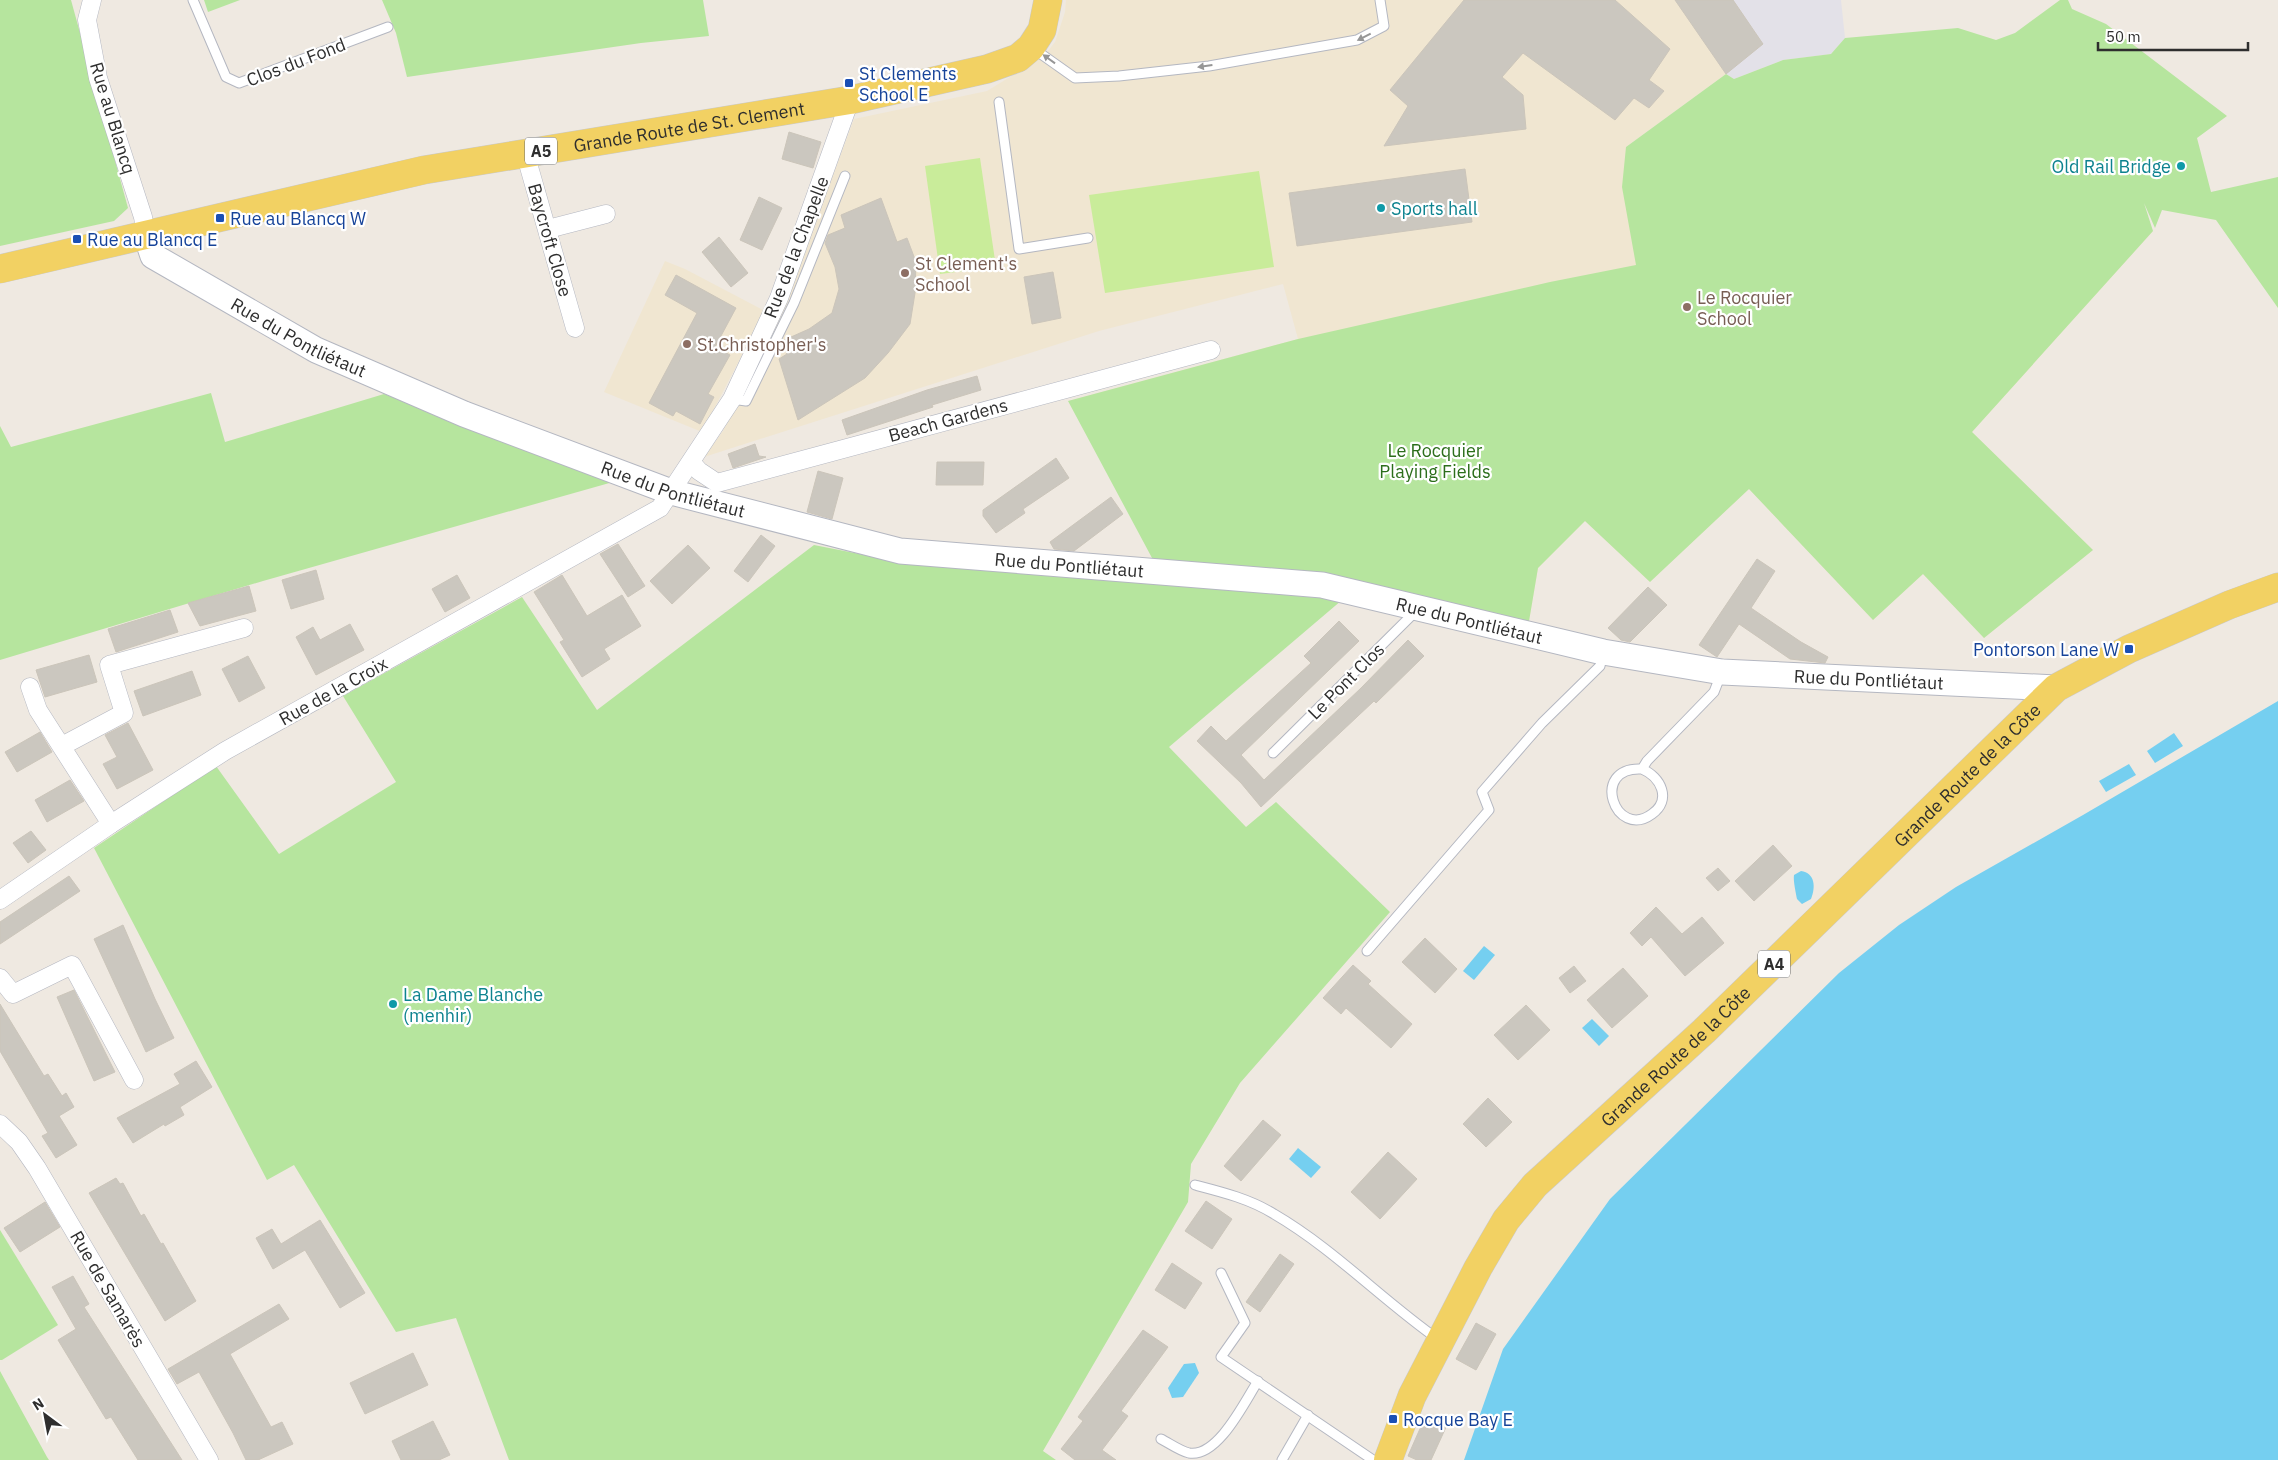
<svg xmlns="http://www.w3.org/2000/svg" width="2278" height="1460" viewBox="0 0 2278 1460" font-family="'IBM Plex Sans',sans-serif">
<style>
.industrial{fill:#e3e1e8}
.education{fill:#f0e6d1}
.green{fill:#b6e59e}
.pitch{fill:#c9ec9a}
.water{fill:#75cff0}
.building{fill:#cbc7bf;stroke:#cbc5ba}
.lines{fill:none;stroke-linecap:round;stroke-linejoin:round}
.lane-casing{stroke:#b4b7c1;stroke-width:11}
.street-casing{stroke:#b4b7c1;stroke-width:19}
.secondary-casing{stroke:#b4b7c1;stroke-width:27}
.primary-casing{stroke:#c9c9c9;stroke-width:29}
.lane{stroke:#fff;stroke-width:9}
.street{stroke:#fff;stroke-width:18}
.secondary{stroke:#fff;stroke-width:25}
.primary{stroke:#f2d163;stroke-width:28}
.oneway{fill:#969696}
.transit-dot{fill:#1a4fb4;stroke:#fff;stroke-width:2}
.culture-dot{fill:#0f9aa8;stroke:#fff;stroke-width:2}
.education-dot{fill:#8d6e63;stroke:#fff;stroke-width:2}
.labels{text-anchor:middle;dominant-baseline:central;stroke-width:4.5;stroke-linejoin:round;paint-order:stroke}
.shield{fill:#fff;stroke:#6d6d6d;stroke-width:1}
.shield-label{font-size:16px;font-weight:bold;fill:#2e2e2e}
.street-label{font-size:18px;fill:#2e2e2e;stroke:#fff}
.transit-label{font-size:18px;fill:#164399;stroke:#fff;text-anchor:start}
.culture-label{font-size:18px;fill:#0d838f;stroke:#fff;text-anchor:start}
.education-label{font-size:18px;fill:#785e54;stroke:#fff;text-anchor:start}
.park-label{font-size:18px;fill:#2c6e1b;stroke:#fff}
</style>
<rect width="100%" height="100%" fill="#efe9e1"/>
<path class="industrial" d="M1675,0H1841L1845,38L1831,54L1783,60L1734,79L1726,74Z"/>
<g class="education">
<path d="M1066,0H1675L1726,74L1626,147L2153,231L1972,432L2093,550L1984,638L1923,574L1873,620L1749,489L1650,582L1585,521L1538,568L1527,633L1068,401L1298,339L1283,284L1099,331L704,457L723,431L786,301L854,119L987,91L1044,56L1055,42L1065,12Z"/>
<path d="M665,261L685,269L765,311L702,432L604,392Z"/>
</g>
<g class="green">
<path d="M0,0H71L128,208L114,221L0,246Z"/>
<path d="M204,0H240L208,12Z"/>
<path d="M382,0H703L709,36L641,43L407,77L396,33Z"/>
<path d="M2060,0H2068L2072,9L2106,24L2227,116L2197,138L2211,192L2278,177V308L2216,220L2162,210L2155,228L2144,203L2153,231L1972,432L2093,550L1984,638L1923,574L1873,620L1749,489L1650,582L1585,521L1538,568L1527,633L1418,609L1159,571L1068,401L1298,339L1550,282L1636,265L1622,187L1626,147L1726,74L1734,79L1783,60L1831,54L1845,38L1958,28L1996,40L2015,33Z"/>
<path d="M211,393L225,442L384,394L620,480L263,581L0,660V426L11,447Z"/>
<path d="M814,545L885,559L1342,600L1169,747L1246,827L1276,802L1390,912L1240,1083L1191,1164L1188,1202L1043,1451L1056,1460H509L456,1318L396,1332L294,1165L267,1180L94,848L216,766L279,854L396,782L343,696L522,597L597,710Z"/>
<path d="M0,1230L58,1325L2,1360H0Z"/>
<path d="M0,1371L47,1457L49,1460H0Z"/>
</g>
<g class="pitch">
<path d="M980,158L996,267L940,274L925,166Z"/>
<path d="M1259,171L1274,267L1105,293L1089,195Z"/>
</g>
<g class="water">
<path d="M2278,701V1460H1464L1503,1349L1610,1199L1839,973L1899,925L1956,887L2083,815Z"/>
<path d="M2174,733L2183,746L2155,763L2147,751Z"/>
<path d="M2129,764L2136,775L2106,792L2099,781Z"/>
<path d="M1801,871C1815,873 1816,887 1811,899L1802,904L1797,899C1796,894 1793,880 1794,875Z"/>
<path d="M1484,946L1495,955L1474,980L1463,971Z"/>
<path d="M1592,1019L1609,1036L1599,1046L1582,1028Z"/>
<path d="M1298,1148L1321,1167L1311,1178L1289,1159Z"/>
<path d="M1195,1363L1199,1373L1183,1397L1172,1398L1168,1388L1184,1364Z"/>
</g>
<g class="building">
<path d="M1464,0H1615L1670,49L1649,80L1664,91L1649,108L1634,98L1615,120L1523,53L1502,77L1523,95L1526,129L1384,146L1408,106L1390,90Z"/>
<path d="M1675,0H1733L1763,44L1726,74Z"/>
<path d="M789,132L821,142L813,168L782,159Z"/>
<path d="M1465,169L1472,222L1297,246L1289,193Z"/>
<path d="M759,197L782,208L762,250L740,240Z"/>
<path d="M881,198L897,242L907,238L916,262L915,293L910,324L888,353L865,378L798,420L779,359L787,354L782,341L809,329L832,313L839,289L835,267L825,243L828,235L845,228L841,215Z"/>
<path d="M719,237L748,273L731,287L702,252Z"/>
<path d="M1053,272L1061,318L1032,324L1024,277Z"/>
<path d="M676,275L736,308L715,347L730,355L708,394L714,397L700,424L676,411L673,416L649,403L697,313L665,295Z"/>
<path d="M977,376L981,390L932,405L933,407L847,435L842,420L927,390Z"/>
<path d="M755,444L759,456L766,457L733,468L728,454Z"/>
<path d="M1056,458L1069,478L1023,509L1025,513L996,533L983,516V510Z"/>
<path d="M937,462H984L983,485H936Z"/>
<path d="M818,471L843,478L832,519L807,512Z"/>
<path d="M1111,497L1123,514L1074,551L1054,549L1050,542Z"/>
<path d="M761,535L775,546L748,582L734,571Z"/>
<path d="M618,544L645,586L628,597L600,554Z"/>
<path d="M688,545L710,568L672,604L650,581Z"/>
<path d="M1757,559L1775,571L1751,608L1801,642L1828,657L1825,663L1790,659L1739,624L1717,657L1699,645Z"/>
<path d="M316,570L324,599L291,609L282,580Z"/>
<path d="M457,575L470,598L445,612L432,589Z"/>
<path d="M562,575L587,616L622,595L641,626L604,649L610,659L582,677L560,642L564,640L534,592Z"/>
<path d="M249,586L256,611L200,626L188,603Z"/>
<path d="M1648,587L1667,605L1630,642L1621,640L1608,628Z"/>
<path d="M170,610L178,632L116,652L108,629Z"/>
<path d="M1339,621L1359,641L1241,755L1264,780L1361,688L1408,640L1424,656L1376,703L1374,701L1261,807L1241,783L1197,741L1211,726L1226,741L1311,663L1304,656Z"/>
<path d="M350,624L364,650L316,675L296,637L313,627L320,640Z"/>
<path d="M89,655L97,682L45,697L36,670Z"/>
<path d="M248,656L265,688L239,702L222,669Z"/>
<path d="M192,671L201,695L143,716L134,691Z"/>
<path d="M128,723L153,770L117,789L103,764L117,757L105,735Z"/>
<path d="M40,732L52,752L17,772L5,752Z"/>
<path d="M70,780L84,801L47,822L35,800Z"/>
<path d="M31,831L46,850L28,863L13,843Z"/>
<path d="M1773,845L1792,866L1754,901L1735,881Z"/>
<path d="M1718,868L1730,881L1718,891L1706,878Z"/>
<path d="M69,876L80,891L0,944V922Z"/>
<path d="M1656,907L1682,934L1702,917L1724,943L1685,976L1651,937L1642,946L1630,933Z"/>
<path d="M123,925L155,999L174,1038L146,1052L94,939Z"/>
<path d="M1425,938L1457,969L1435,993L1402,962Z"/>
<path d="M1353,965L1371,981L1368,984L1412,1024L1391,1048L1346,1008L1341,1014L1323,998Z"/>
<path d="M1574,966L1586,981L1570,993L1559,978Z"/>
<path d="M1623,968L1648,996L1612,1028L1587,1000Z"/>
<path d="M74,990L115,1072L94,1081L57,997Z"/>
<path d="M0,1004L44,1076L48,1074L62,1096L66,1093L74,1107L59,1116L77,1145L56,1158L42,1136L48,1133L0,1051Z"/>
<path d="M1526,1005L1550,1030L1518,1060L1494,1035Z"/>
<path d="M196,1061L212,1087L180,1107L184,1115L165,1126L164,1124L133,1143L117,1118L180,1084L174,1074Z"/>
<path d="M1488,1098L1512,1122L1486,1147L1463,1124Z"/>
<path d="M1263,1120L1281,1135L1241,1181L1224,1166Z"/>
<path d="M1388,1152L1417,1179L1380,1219L1351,1192Z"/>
<path d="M116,1178L120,1184L123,1183L141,1216L144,1214L161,1244L163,1243L196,1301L165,1321L89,1193Z"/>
<path d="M1206,1201L1232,1219L1212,1249L1185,1231Z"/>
<path d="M45,1202L60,1227L20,1252L4,1228Z"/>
<path d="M320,1220L365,1293L340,1308L305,1250L273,1269L256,1238L272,1229L281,1244Z"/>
<path d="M1280,1254L1294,1264L1260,1312L1246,1302Z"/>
<path d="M1172,1263L1202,1283L1185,1309L1155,1290Z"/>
<path d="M73,1276L89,1304L84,1307L182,1460H138L111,1417L106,1419L58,1340L76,1329L52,1287Z"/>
<path d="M279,1304L289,1319L230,1354L271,1427L282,1422L293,1444L258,1460H246L233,1433L199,1372L177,1384L168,1369Z"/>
<path d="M1476,1323L1496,1334L1476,1370L1456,1359Z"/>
<path d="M1143,1330L1168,1347L1121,1411L1128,1416L1102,1450L1116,1460H1075L1061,1449L1083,1421L1078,1417Z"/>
<path d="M413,1353L428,1385L365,1414L350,1383Z"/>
<path d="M1426,1415L1447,1425L1431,1460H1417L1408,1456Z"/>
<path d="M433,1421L450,1455L439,1460H401L392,1441Z"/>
</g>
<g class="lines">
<g class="lane-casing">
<g id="lane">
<path d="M193,0L226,77L239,83L388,27"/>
<path d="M1034,49L1075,78L1119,76L1209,66L1357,40L1384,26L1380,0"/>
<path d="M999,102L1019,249L1088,238"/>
<path d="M732,399L746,401L794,303L845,176"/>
<path d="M1273,753L1417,610"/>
<path d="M1642,769C1589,766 1615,841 1652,814C1672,800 1661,777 1642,769L1647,761L1714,692L1721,674"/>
<path d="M1367,951L1489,810L1482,792L1542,723L1600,666L1603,653"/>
<path d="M1195,1185C1222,1192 1250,1199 1274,1214C1334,1249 1382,1300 1439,1340"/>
<path d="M1221,1273L1245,1323L1221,1357L1373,1460"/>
<path d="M1161,1439C1169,1443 1180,1451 1189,1453C1218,1458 1245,1401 1258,1381"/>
<path d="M1282,1460L1308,1415"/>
</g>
</g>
<g class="street-casing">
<g id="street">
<path d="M92,0L87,20L98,78L143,217L146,235"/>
<path d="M525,153L575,328"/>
<path d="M548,229L606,214"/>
<path d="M692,463L699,471L717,483L1211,350"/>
<path d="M30,687L38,710L111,824"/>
<path d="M62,746L124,713L109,665L244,628"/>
<path d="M0,900L111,824L225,751L660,508L732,399L779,298L850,100"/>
<path d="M0,978L13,994L72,965L134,1080"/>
<path d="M0,1124L19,1142L37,1168L209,1460"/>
</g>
</g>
<g class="secondary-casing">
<g id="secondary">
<path id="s1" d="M146,235L153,256L316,350L464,414L671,492L900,551L1322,585L1603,652L1722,672L2056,688"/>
</g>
</g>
<g class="primary-casing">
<g id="primary">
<path id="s2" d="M0,269L424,170L850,100L987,69L1018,58L1031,47L1042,30L1048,0"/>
<path id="s3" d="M1388,1460L1412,1396L1478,1268L1506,1220L1535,1185L1704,1031L2056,688L2129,649L2229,605L2278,587"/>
</g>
</g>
<use href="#lane" class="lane"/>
<use href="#street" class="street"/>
<use href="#secondary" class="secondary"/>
<use href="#primary" class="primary"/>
</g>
<defs><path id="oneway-solid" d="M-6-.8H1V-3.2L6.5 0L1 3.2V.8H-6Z" transform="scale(1.25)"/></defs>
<g class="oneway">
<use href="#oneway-solid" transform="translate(1364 37) rotate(153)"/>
<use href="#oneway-solid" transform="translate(1049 59) rotate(-144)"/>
<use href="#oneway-solid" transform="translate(1205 66) rotate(172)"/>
</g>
<g class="transit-dot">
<rect x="844" y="78" width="10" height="10" rx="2.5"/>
<rect x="215" y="213" width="10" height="10" rx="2.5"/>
<rect x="72" y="234" width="10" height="10" rx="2.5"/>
<rect x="2124" y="644" width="10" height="10" rx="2.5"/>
<rect x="1388" y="1414" width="10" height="10" rx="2.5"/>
</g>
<g class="culture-dot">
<circle cx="2181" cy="166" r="5"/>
<circle cx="1381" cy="208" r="5"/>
<circle cx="393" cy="1004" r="5"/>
</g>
<g class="education-dot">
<circle cx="905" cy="273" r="5"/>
<circle cx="1687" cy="307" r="5"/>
<circle cx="687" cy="344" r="5"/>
</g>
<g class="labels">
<g class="shield">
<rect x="525" y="137.5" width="32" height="27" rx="4"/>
<rect x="1758" y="950.5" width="32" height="27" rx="4"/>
</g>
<g class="shield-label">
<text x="541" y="151">A5</text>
<text x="1774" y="964">A4</text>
</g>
<g class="street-label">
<text transform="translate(296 62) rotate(-21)">Clos du Fond</text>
<text transform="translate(113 118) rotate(73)">Rue au Blancq</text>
<text stroke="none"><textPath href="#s2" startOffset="704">Grande Route de St. Clement</textPath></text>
<text transform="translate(550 240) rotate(74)">Baycroft Close</text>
<text transform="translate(796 247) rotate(-69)">Rue de la Chapelle</text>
<text stroke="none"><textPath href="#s1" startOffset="189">Rue du Pontliétaut</textPath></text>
<text transform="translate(948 420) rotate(-15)">Beach Gardens</text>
<text stroke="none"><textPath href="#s1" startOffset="594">Rue du Pontliétaut</textPath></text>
<text stroke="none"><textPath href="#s1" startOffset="999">Rue du Pontliétaut</textPath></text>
<text stroke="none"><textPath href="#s1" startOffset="1404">Rue du Pontliétaut</textPath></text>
<text stroke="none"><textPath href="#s1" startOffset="1809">Rue du Pontliétaut</textPath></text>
<text transform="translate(1346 681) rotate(-45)">Le Pont Clos</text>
<text transform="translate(333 691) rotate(-29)">Rue de la Croix</text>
<text stroke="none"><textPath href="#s3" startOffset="909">Grande Route de la Côte</textPath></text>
<text stroke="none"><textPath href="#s3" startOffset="504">Grande Route de la Côte</textPath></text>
<text transform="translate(108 1289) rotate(60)">Rue de Samarès</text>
</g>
<g class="transit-label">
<text x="859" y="73">St Clements<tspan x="859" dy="21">School E</tspan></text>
<text x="230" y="218">Rue au Blancq W</text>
<text x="87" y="239">Rue au Blancq E</text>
<text x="2119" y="649" text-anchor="end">Pontorson Lane W</text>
<text x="1403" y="1419">Rocque Bay E</text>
</g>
<g class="culture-label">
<text x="2171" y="166" text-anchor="end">Old Rail Bridge</text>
<text x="1391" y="208">Sports hall</text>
<text x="403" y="994">La Dame Blanche<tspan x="403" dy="21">(menhir)</tspan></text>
</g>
<g class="education-label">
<text x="915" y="263">St Clement's<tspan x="915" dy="21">School</tspan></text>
<text x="1697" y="297">Le Rocquier<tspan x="1697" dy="21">School</tspan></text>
<text x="697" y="344">St.Christopher's</text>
</g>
<g class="park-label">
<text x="1435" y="450">Le Rocquier<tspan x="1435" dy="21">Playing Fields</tspan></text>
</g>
</g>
<g transform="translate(45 1415) rotate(328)" stroke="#ffffff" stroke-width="4" paint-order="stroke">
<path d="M0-4L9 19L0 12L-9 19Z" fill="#2e2e2e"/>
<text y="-8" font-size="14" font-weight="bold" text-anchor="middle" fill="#2e2e2e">N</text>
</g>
<path d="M2098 42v8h150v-8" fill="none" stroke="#2e2e2e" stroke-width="2.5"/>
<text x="2106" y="42" font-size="15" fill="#2e2e2e" stroke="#ffffff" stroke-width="4" paint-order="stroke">50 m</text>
</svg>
